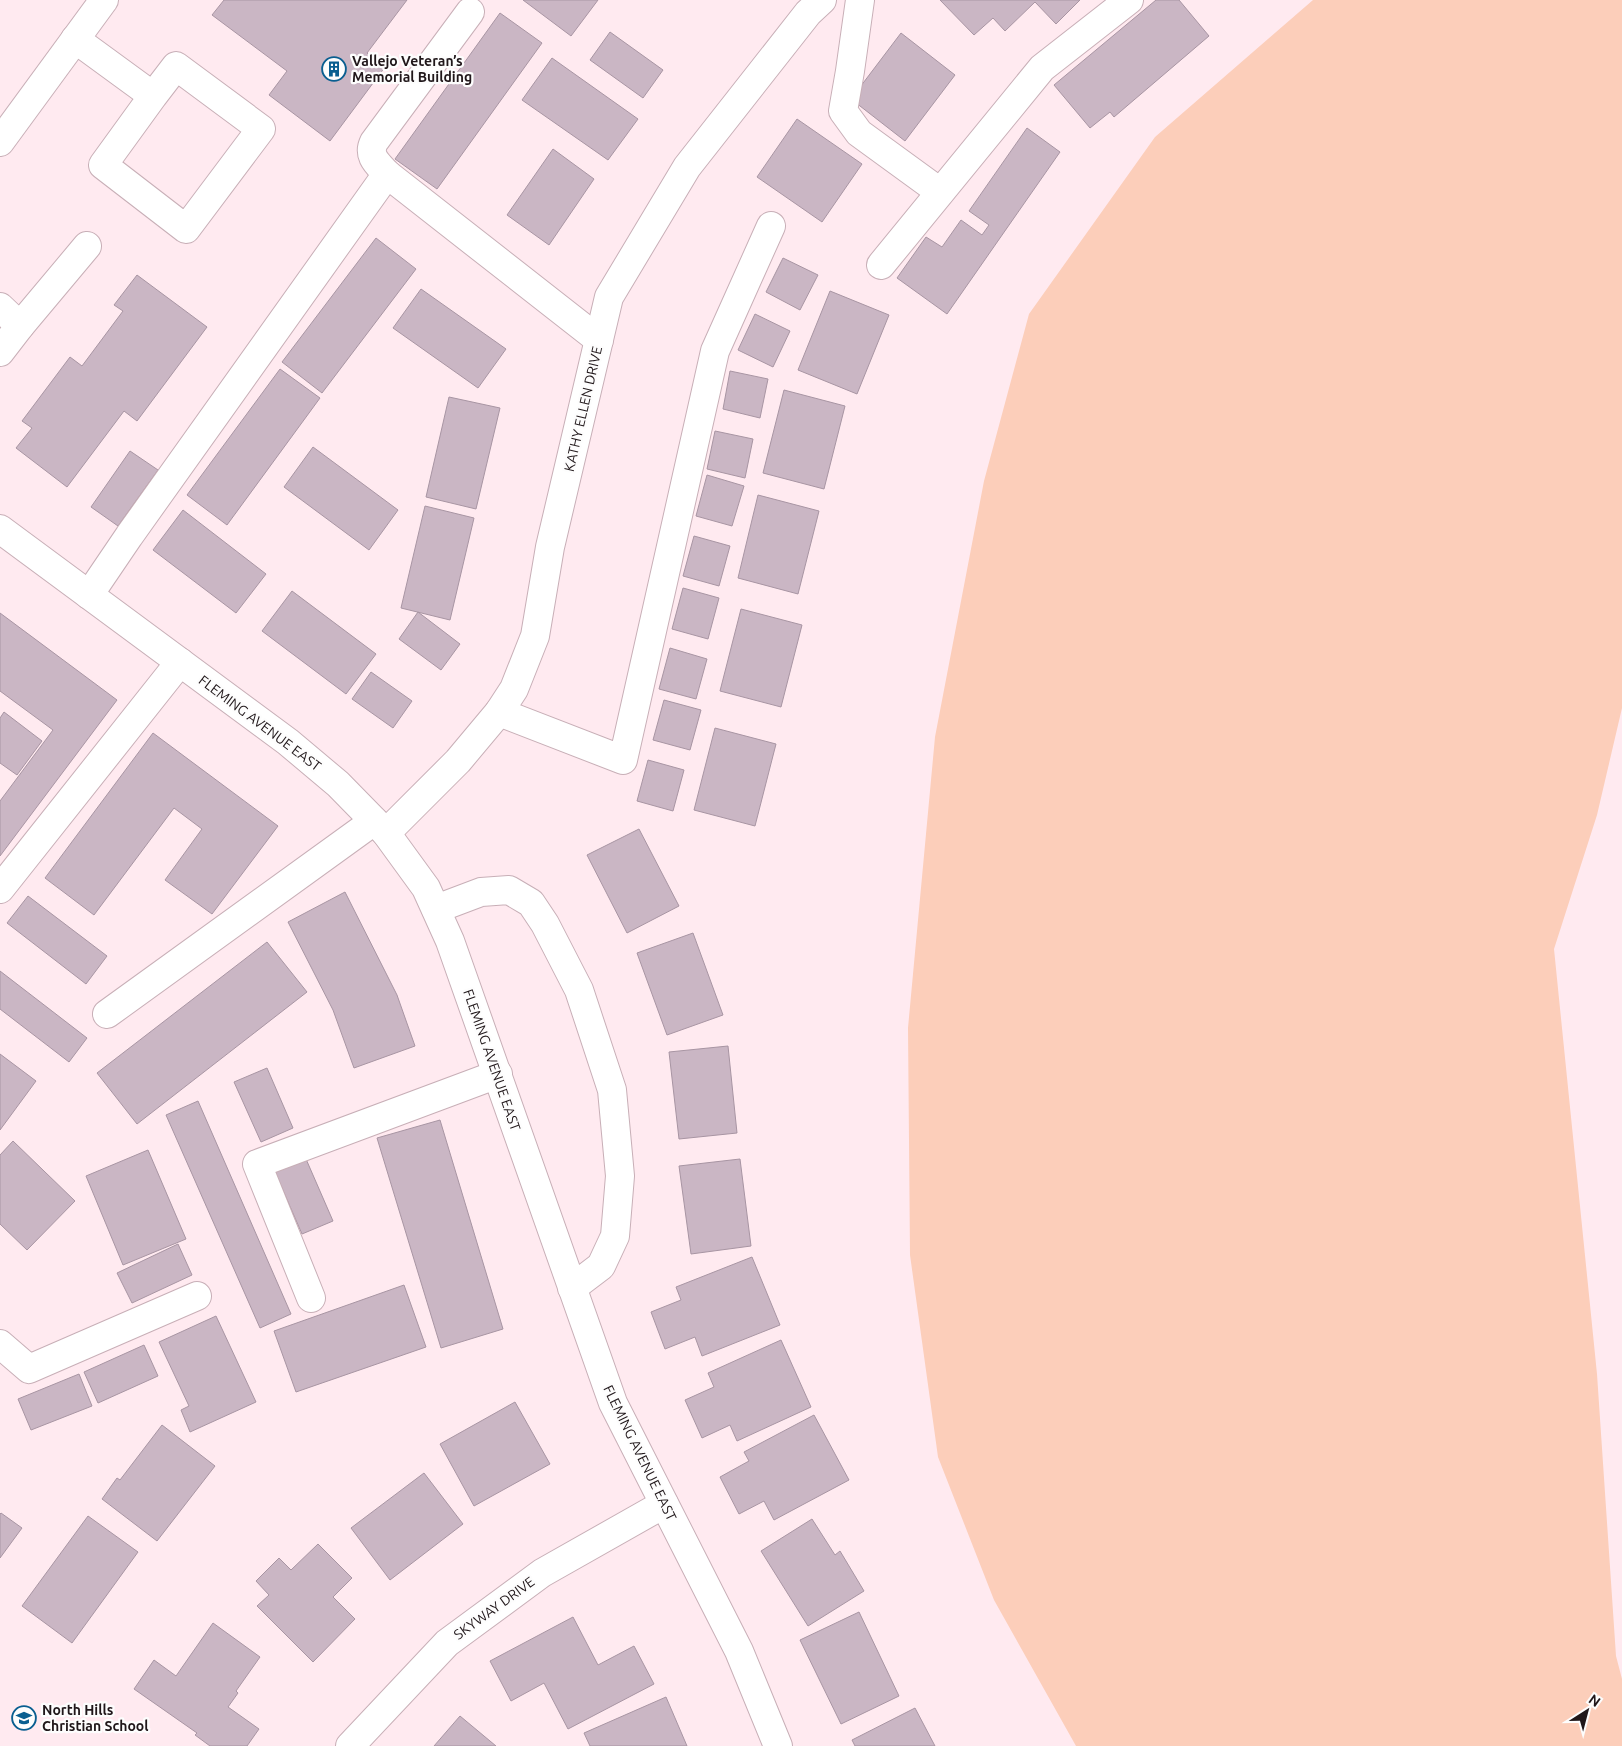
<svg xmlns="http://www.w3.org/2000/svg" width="1622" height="1746" viewBox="0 0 1622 1746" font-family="Ubuntu,sans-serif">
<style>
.green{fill:#fcceba}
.building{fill:#cab6c4;stroke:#a895a3}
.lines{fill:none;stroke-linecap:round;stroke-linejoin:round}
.minor-casing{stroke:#c8afb7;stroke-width:30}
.minor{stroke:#fff;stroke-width:28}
.labels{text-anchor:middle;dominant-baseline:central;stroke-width:4.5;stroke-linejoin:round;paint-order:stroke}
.poi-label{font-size:14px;font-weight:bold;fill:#20171a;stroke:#fdfdfd;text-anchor:start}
.street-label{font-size:14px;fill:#20171a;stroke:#fdfdfd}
</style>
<rect width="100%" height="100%" fill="#ffeaf0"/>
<path class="green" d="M1313,0H1622V708L1597,815L1554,949L1597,1374L1616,1656L1622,1679V1746H1076L994,1600L938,1457L910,1255L908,1028L935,737L984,481L1029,314L1155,137Z"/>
<g class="building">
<path d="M224,0H407L367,53L385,67L330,141L269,95L287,71L212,15Z"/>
<path d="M523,0H598L571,36Z"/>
<path d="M940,0H1080L1056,24L1035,2L1005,31L993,18L974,35Z"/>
<path d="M1156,0H1179L1209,36L1114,117L1110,112L1090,128L1054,85Z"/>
<path d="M500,13L542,43L437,189L395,159Z"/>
<path d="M610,32L663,70L643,98L590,60Z"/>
<path d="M901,33L955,75L905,141L851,99Z"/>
<path d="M552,58L638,119L608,160L522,100Z"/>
<path d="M797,119L862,164L822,222L757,177Z"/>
<path d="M1027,128L1060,152L947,314L897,278L926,237L942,247L961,220L982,235L989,225L969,211Z"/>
<path d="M553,149L594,179L549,245L507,215Z"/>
<path d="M376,238L416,269L322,393L282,362Z"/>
<path d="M783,258L818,275L800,310L766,292Z"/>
<path d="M137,275L207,327L137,421L124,411L67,487L16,448L32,428L22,421L70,357L82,366L123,311L114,305Z"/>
<path d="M421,289L506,349L478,388L393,328Z"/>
<path d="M830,291L889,315L857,394L798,370Z"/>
<path d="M755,314L790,331L773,367L738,350Z"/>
<path d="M280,369L320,398L227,525L187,495Z"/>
<path d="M730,371L768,379L760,418L723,409Z"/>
<path d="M784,390L845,406L824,489L763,473Z"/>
<path d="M449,397L500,408L476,509L426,497Z"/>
<path d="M715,431L753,439L745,478L707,469Z"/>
<path d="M313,447L398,510L369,550L284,487Z"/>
<path d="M130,451L158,470L118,526L91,507Z"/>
<path d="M707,475L744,486L732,526L696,516Z"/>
<path d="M758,495L819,511L798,594L738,578Z"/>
<path d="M425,506L474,518L450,620L401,608Z"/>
<path d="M183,510L266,574L236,613L153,550Z"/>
<path d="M694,536L730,546L719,586L683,576Z"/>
<path d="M683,588L719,598L708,639L672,629Z"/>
<path d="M292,591L376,654L346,694L262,631Z"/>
<path d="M741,609L802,625L781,707L720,691Z"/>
<path d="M418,612L460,644L441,670L399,639Z"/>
<path d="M0,613L117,700L0,856V801L53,730L0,691Z"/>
<path d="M670,648L707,659L696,699L659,689Z"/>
<path d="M371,672L412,701L393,728L352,699Z"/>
<path d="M664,700L701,710L690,750L653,740Z"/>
<path d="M4,712L42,741L17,775L0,763V718Z"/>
<path d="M715,728L776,744L755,826L694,810Z"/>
<path d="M153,733L278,826L212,914L165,880L202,829L174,808L94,915L45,878Z"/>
<path d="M648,760L684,770L673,811L637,801Z"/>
<path d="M639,829L679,906L627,933L587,855Z"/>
<path d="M345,892L397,995L415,1046L354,1068L333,1010L288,922Z"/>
<path d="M28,896L107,956L86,984L7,923Z"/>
<path d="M693,933L723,1015L667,1035L637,953Z"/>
<path d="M267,942L307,992L137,1124L97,1073Z"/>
<path d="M0,971L87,1038L69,1062L0,1009Z"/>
<path d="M728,1046L737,1133L679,1139L669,1052Z"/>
<path d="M0,1054L36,1081L0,1130Z"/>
<path d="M267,1068L293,1128L261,1142L234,1082Z"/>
<path d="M198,1101L291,1314L260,1328L166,1115Z"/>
<path d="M440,1120L503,1329L441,1348L377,1138Z"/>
<path d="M13,1141L75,1201L27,1250L0,1224V1155Z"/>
<path d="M148,1150L186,1239L123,1265L86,1176Z"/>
<path d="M306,1159L333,1221L302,1234L275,1172Z"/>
<path d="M740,1159L751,1246L691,1254L679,1166Z"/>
<path d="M178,1244L192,1275L132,1303L117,1273Z"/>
<path d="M752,1257L780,1325L702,1356L695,1337L665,1349L651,1312L681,1300L676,1287Z"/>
<path d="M404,1285L426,1347L296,1392L274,1331Z"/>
<path d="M216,1316L256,1402L190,1432L181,1410L189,1406L159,1342Z"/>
<path d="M781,1340L811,1407L737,1441L730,1425L702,1438L685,1400L714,1387L708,1373Z"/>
<path d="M144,1345L158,1376L98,1403L84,1372Z"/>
<path d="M79,1374L92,1406L31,1430L18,1399Z"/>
<path d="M515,1402L550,1464L474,1506L440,1444Z"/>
<path d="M814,1415L849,1480L774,1520L764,1501L739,1514L720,1477L749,1461L744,1452Z"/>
<path d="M162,1425L215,1466L157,1541L102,1499L117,1478L120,1480Z"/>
<path d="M424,1473L463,1524L390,1580L351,1528Z"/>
<path d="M1,1513L22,1528L0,1558V1514Z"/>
<path d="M88,1516L138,1552L72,1643L22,1606Z"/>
<path d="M812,1519L835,1555L840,1551L864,1591L808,1626L761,1551Z"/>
<path d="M318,1544L352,1578L333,1597L355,1619L313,1662L257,1606L269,1595L256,1581L279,1558L291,1570Z"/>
<path d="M859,1612L899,1696L841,1724L800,1640Z"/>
<path d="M573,1617L598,1665L634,1646L654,1684L568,1729L544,1683L511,1701L490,1661Z"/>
<path d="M213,1623L260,1657L236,1691L238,1693L228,1707L259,1729L247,1746H210L195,1735L197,1733L134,1689L154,1660L176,1676Z"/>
<path d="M666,1697L687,1746H590L584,1733Z"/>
<path d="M915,1708L935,1746H855L852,1740Z"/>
<path d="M460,1716L496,1746H434Z"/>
</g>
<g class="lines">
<g class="minor-casing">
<g id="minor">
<path d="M860,0L850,71L843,111L859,133L940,192"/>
<path d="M470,12L374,142C367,156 378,164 387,174L599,340"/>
<path d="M75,39L153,96L176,66L261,129L186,229L103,165L153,96"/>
<path d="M0,142L104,0"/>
<path d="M881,265L1042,68L1129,0"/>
<path d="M0,307L20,326"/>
<path d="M0,352L20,326L87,246"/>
<path d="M0,529L288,742L338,784L386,833L426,888L450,941L613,1403L739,1651L778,1746"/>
<path d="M89,595L129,536L387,174"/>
<path d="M499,712L623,760L715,351L771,226"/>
<path d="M386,833L458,761L499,712L514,689L535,636L550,547L609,297L687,167L808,13L822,0"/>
<path d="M0,889L180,662"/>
<path d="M436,909L481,892L509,890L531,903L545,924L579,990L612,1090L620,1176L615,1236L601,1266L572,1288"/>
<path d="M107,1014L374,821"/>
<path d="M311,1298L257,1164L498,1074"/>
<path d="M0,1344L29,1369L197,1296"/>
<path d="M350,1746L447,1643L542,1573L664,1504"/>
</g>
</g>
<use href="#minor" class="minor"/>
</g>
<defs>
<g id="building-ring" transform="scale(1.25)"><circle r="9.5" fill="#fdfdfd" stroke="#095e90" stroke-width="1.5"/><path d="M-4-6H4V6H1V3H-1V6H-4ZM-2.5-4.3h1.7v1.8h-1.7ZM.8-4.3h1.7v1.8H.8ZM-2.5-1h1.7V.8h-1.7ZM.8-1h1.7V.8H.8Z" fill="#095e90"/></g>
<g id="school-ring" transform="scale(1.25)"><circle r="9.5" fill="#fdfdfd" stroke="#095e90" stroke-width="1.5"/><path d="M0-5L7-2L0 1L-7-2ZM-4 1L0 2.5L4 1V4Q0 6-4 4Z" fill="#095e90"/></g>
</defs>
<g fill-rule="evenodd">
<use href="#building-ring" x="334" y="69"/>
<use href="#school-ring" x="24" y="1718"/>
</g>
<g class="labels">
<g class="poi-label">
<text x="352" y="61">Vallejo Veteran’s<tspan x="352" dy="16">Memorial Building</tspan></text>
<text x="42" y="1710">North Hills<tspan x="42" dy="16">Christian School</tspan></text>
</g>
<g class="street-label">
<text transform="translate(583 409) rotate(-77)">KATHY ELLEN DRIVE</text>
<text transform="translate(260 723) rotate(37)">FLEMING AVENUE EAST</text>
<text transform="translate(492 1060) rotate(71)">FLEMING AVENUE EAST</text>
<text transform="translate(640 1453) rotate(64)">FLEMING AVENUE EAST</text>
<text transform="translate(494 1608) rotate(-36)">SKYWAY DRIVE</text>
</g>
</g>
<g transform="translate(1587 1711) rotate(36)" stroke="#fdfdfd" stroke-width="4" paint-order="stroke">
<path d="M0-4L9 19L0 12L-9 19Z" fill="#20171a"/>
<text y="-8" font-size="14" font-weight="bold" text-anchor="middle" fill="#20171a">N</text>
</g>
</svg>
